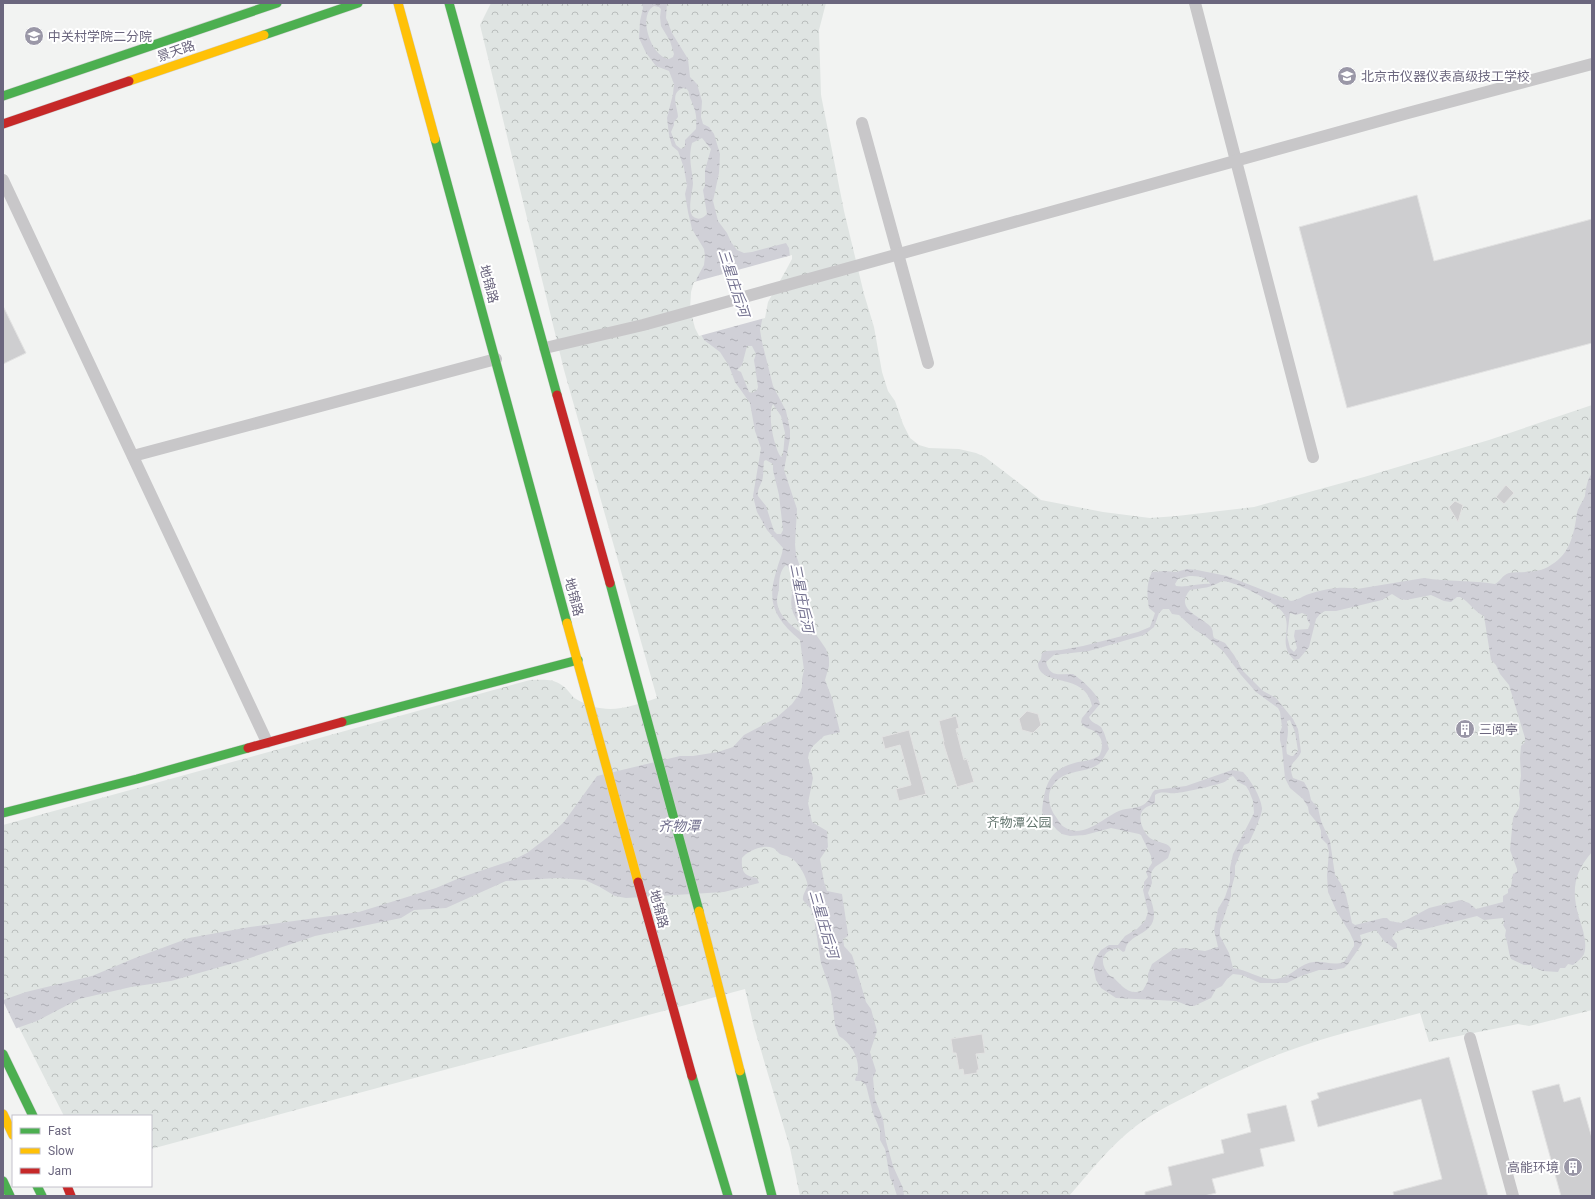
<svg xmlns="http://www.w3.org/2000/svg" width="1595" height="1199" viewBox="0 0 1595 1199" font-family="Roboto,'Noto Sans SC',sans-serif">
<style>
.park{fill:url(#park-crowns)}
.water{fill:url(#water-ripples);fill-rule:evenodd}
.pier{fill:#f2f3f2}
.building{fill:#ceced0;stroke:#e2e2e2}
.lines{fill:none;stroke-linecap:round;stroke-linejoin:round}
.fast-casing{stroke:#d0d0d1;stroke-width:10}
.slow-casing{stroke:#d0d0d1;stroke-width:10}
.jam-casing{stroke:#d0d0d1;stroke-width:10}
.street{stroke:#c8c7c9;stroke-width:12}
.fast{stroke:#4caf50;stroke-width:9}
.slow{stroke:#ffc107;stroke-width:9}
.jam{stroke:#c62828;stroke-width:9}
.labels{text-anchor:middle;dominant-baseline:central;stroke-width:4;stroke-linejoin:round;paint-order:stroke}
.poi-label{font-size:13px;fill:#6b667e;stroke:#fff;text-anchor:start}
.street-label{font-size:13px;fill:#6b667e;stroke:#fff}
.park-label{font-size:13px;fill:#64766f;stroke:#fff}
.water-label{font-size:14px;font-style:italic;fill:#73718f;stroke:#fff}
</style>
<defs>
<pattern id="park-crowns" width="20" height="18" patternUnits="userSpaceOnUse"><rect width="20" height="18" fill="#dfe4e2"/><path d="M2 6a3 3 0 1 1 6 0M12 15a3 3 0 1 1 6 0" fill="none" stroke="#b9bdbc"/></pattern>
<pattern id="water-ripples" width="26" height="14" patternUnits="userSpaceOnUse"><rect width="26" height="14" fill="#d0d0d7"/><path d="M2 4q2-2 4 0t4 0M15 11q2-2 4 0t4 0" fill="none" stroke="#adadb4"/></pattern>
</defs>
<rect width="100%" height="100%" fill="#f2f3f2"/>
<path class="park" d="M491,3H826L819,30L821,95L844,211L864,294L874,327L882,372L888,391L895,401L903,424L910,438L919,445L929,448L959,449L976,453L985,457L1041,500L1103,512L1150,518L1177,516L1254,507L1364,477L1489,440L1592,405V1010L1529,1026L1518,1024L1429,1042L1420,1013C1376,1025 1331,1035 1288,1051C1260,1061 1232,1074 1205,1087C1182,1099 1157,1110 1136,1126C1110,1146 1090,1172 1069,1196H800L790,1148L754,1027L745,989L151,1149V1116H64L3,996V825L530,680C542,680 553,678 563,686C568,689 571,696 576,699C605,716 627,708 657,698L564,370L480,25Z"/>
<g class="water">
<path d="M642,3H667L666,18L672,33L688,59L690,77L697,84L702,101L701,117L703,124L709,127L714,134L720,154L719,173L713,201L718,221L727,233L731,242L737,250L744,253L752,252L786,243L789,248L790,258L766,301L760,330L762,342L773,386L786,411L788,420L790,430V438L784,470L797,509L795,544L796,555L804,578L805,601L808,613L815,633L826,649L829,658V666L825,680L832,698L840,732L824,736L813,746L809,753L808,758L813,778L808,803L812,822L827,831L828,847L820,859L824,882L827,891L842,894L848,934V936L843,939L844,946L852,955L854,961L866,1002L871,1009L877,1031L870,1052L876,1071L873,1078L875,1099L883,1119L886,1141L893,1166L903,1188L904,1196H897L893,1183L890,1178L885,1149L880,1140V1130L873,1113L866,1085L861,1081H856L855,1080C856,1076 858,1074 858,1071C859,1057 851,1043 839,1036L835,1025L831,992L821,963L814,918L811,909L803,900C802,893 809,888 807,882C804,873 798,861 789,857C786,855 783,856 780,854C777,852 776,849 773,848C763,844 747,851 742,858C741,872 744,876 757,878L759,883L724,892L626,898L615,896L600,887L585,880L558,878L506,881L446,908L414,910L401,918L315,936L241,961L171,981L131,987L79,999L37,1021L3,1033V1000L26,992L92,976L135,958L189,938L250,927L359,912L436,888L462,877L513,860L527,853L548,837L564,822L597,776L680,756H693L718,752L733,747L744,735L776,718L792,704L800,693L802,687V679L804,670L800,640C774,618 766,602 777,569C779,561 782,556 783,548L767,530L757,512L753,496L761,448L755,431L750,403L735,382L729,366L720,352L704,340L697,327L693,293L697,278L704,265L705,256L704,249L692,229L688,212L685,194L687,186L684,168L678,151L672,146L669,135L667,118L673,94L674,84L669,71L656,66L646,53L639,38L640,21L643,8ZM654,6L659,7L661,9L660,17L661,26L670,41L674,54L673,57L669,59C651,57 637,15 654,6ZM683,88C691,89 688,95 691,100C696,112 697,116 696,129L685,140V147L681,149L676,145L671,132L674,125V122L678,117C678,108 669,93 683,88ZM702,138L711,149L705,170V186L703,190L707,214C704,217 700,220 696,218C685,215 693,191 693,183C692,169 688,158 692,143ZM747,346H752L756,354L754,360L758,387L757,390L752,393L749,392L741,372L737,370L742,365ZM773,404L781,416L785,433L783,455L781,457C774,448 767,413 773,404ZM766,460L773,464V470L779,495L783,530L781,534H777L774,531L766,506L758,496C757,490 760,486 762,481C764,475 763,467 764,461ZM786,565C801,577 788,594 792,609C794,618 800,623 804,631L803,634C792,626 777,615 777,600C777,596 779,591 779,587C779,580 780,570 786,565Z"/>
<path d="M1592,473V852C1570,877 1572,897 1582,927C1584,934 1587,946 1584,954C1582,958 1577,962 1573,965L1568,964L1565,968H1560L1558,972L1543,971L1532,967L1531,965H1524L1511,959C1508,951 1508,942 1505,936L1506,930L1503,925L1504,923L1503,918L1484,920L1477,916L1421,930L1407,928L1396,932L1392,938L1397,944V948L1395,949L1384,941L1376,930L1360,935L1362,944L1348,964L1344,968L1334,970H1319L1301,976L1287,983H1260L1242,975L1233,974L1227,979L1222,986L1216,989L1211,998L1194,1006H1189L1176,1001L1116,998L1101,988L1096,980L1093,966L1096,957L1101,950L1109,945H1118L1125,936L1137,929L1145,921L1148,912L1143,890L1144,887V882L1148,877L1146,872L1152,863L1151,856L1141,835L1139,834L1111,828L1085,835L1070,836L1062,834L1057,830L1043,814L1042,811C1045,784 1049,769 1078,762C1085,761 1092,760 1099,756C1104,747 1103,737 1094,731C1088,728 1084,728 1081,722L1082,718L1092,706C1086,671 1038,688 1038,663L1041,659L1042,653L1047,651L1061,650L1083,646L1138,632L1150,627L1155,613L1149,608C1147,595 1146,584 1152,572L1164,571L1176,572L1187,569L1197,570L1227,576L1291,601C1298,600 1303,596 1309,594C1324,589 1342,586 1357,589L1424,578C1448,582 1472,580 1495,584C1501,581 1502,575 1509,573C1523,571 1539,574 1551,565C1571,553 1574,533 1577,513C1578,507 1583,502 1585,496C1586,488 1587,480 1592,473ZM1189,576C1197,576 1207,576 1210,584C1199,583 1187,588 1176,586L1175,584L1178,579ZM1222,581C1235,581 1281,604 1285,616C1291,632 1278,644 1294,660L1299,659L1309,647L1316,619L1320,614L1325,611H1336L1382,600L1392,594L1400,599L1406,600L1431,595L1444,601L1451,602L1457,597H1460C1470,602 1474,612 1484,616L1491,660L1496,665L1500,674L1509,685L1525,738V742L1521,746L1520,758L1521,776L1519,791L1520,799L1519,808L1513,818L1510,850L1517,869V872L1513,874L1511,887L1508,889V893L1503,896V902L1476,909L1469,903L1461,900L1429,908L1401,923L1390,921L1387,918H1383L1355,925L1352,923L1346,895L1341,884L1335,875L1330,841L1321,821L1318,808L1311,800L1309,791L1304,782L1293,778C1287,761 1296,764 1301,752L1298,729L1293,719L1276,698L1263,691L1243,671L1234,655L1225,643L1214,638C1212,634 1214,630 1210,626C1200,616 1174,609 1190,590C1203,588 1210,588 1222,581ZM1163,609H1169L1172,614L1179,615L1195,630L1204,635L1223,651L1241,675L1256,692L1278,708L1280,712L1282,727L1280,732V740L1282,748L1285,778L1290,788L1303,799L1308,807L1309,813L1319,825L1321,831V838L1327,844L1329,852L1327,875L1328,892L1337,912L1350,933L1354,942V946L1344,962C1333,966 1324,961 1314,962C1301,963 1292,975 1281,978C1264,983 1249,970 1233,968L1229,953L1220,936V929L1231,896V890L1235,875V866L1244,845L1249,843C1252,837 1263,813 1262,808C1260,795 1251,781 1243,772L1232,770L1186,786L1155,790C1151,793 1151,798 1147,802C1139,810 1128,807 1119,811C1104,817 1084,839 1066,828C1061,826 1059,821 1056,817C1051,811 1047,799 1050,791C1060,767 1084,775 1099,764C1103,760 1106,753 1109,749C1107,742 1105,733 1101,727C1096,723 1091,723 1089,717L1100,704C1098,694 1082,680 1073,674C1061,673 1050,679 1046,662L1054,655L1089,651L1144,635L1154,627L1159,613ZM1290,613L1296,615L1302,613L1307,615V619L1310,624L1308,629L1295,630L1294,636L1297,648L1294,652L1290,648L1287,636ZM1290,720L1295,732L1298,751L1293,756H1291L1287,754C1285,746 1288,738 1288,731C1288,727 1287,724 1287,721ZM1233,776L1238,782L1246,786L1249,791L1253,801L1254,813L1233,854L1230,868V882L1225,897L1218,909L1214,930L1218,947L1205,951L1183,948L1172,950L1152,964L1148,974V981L1143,990C1130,997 1121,985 1113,977L1110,976C1099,964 1100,951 1118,948L1123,952L1125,951C1128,928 1169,939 1148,893L1152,883L1151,874L1152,871L1155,867L1168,858L1171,849C1169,842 1156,843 1150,838C1143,832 1136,816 1144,809C1147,806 1152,805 1155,803V795C1162,790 1168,794 1176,793C1182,793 1223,784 1226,781C1228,780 1228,778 1230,777Z"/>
</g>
<g class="pier">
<path d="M792,255V259L785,272L768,302L765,318L699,336L695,328L690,309L691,292L694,282Z"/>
<path d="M3,1001L17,1030L3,1035Z"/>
</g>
<g class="building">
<path d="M1417,195L1434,261L1592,219V343L1347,408L1299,227Z"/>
<path d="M3,306L26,353L3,364Z"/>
<path d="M1506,485L1514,493L1504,504L1496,497Z"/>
<path d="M1455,501L1463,505L1458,522L1449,507Z"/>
<path d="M1027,711L1038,714L1041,725L1033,733L1022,730L1019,719Z"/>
<path d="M956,716L959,728L956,729L964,760L967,759L974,782L957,787L943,742H944L939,721Z"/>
<path d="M1463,722L1470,724L1472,730L1468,736L1460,734L1458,727Z"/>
<path d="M909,730L926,794L899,801L896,789L911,785L900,745L885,749L882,737Z"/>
<path d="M982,1034L985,1053L976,1054L979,1070H977V1073L964,1075L963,1069L959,1070L956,1053H953L951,1039Z"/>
<path d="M1449,1057L1488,1196H1394L1393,1192L1442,1179L1421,1099L1318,1127L1311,1101L1319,1098L1317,1093Z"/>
<path d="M1559,1084L1564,1102L1580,1097L1592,1138V1196H1561L1532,1091Z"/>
<path d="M1286,1105L1295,1141L1260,1149L1264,1166L1212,1179L1216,1193L1204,1196H1145V1192L1172,1185L1168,1167L1224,1153L1221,1140L1251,1132L1247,1114Z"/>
</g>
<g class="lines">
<g class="fast-casing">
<g id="fast">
<path d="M449,3L557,395"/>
<path d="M264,35L358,3"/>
<path d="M3,96L277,3"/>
<path d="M435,139L567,623"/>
<path d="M610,583L699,911"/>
<path d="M342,722L578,660"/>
<path d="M3,813L137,779L248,748"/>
<path d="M3,1054L33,1116"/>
<path d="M740,1071L772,1196"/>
<path d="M692,1076L728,1196"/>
<path d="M3,1181L10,1196"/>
<path d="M37,1186L42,1196"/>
</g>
</g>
<g class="slow-casing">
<g id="slow">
<path d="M398,3L435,139"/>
<path d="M129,81L264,35"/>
<path d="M567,623L638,882"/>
<path d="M699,911L740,1071"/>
<path d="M3,1114L13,1135"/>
</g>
</g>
<g class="jam-casing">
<g id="jam">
<path d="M3,124L129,81"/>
<path d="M557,395L610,583"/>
<path d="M248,748L342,722"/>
<path d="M638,882L692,1076"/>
<path d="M67,1186L71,1196"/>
</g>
</g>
<g class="street">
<path d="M1195,3L1313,457"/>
<path d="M862,123L928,363"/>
<path d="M3,180L267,742"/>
<path d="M545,348L643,325L1408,113L1592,64"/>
<path d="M133,456L496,359"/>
<path d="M1470,1038L1513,1196"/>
</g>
<use href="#fast" class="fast"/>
<use href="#slow" class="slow"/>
<use href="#jam" class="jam"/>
</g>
<defs>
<g id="university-disc" transform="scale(1)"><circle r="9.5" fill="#9a97a7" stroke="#fff"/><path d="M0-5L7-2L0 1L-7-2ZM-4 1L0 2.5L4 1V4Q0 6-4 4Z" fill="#fff"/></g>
<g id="building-disc" transform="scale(1)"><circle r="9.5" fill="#9a97a7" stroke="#fff"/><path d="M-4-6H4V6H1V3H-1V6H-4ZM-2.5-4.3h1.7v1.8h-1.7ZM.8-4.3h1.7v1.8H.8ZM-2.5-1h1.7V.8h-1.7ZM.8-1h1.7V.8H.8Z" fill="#fff"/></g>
</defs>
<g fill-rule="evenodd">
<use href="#university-disc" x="34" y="36"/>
<use href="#university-disc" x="1347" y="76"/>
<use href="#building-disc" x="1465" y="729"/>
<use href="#building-disc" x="1573" y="1167"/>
</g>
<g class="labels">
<g class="poi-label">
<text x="48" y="36">中关村学院二分院</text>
<text x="1361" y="76">北京市仪器仪表高级技工学校</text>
<text x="1479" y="729">三阅亭</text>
<text x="1559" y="1167" text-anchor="end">高能环境</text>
</g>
<g class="street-label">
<text transform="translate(176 51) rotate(-19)">景天路</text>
<text transform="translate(489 284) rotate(75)">地锦路</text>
<text transform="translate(574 597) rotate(75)">地锦路</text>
<text transform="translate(659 909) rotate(75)">地锦路</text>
</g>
<g class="park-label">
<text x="1019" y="822">齐物潭公园</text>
</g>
<g class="water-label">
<text transform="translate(734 283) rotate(72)">三星庄后河</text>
<text transform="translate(802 598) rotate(79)">三星庄后河</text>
<text x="679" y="826">齐物潭</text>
<text transform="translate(824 924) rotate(74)">三星庄后河</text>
</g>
</g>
<rect width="1595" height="1199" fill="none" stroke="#6b667e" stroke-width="8"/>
<rect x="12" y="1115" width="140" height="72" fill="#ffffff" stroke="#c4c2cb"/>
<rect x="20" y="1128" width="20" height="6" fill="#4caf50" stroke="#c4c2cb"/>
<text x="48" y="1135" font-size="12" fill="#6b667e">Fast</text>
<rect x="20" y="1148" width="20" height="6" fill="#ffc107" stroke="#c4c2cb"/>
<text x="48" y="1155" font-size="12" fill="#6b667e">Slow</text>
<rect x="20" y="1168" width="20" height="6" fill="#c62828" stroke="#c4c2cb"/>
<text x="48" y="1175" font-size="12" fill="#6b667e">Jam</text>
</svg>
